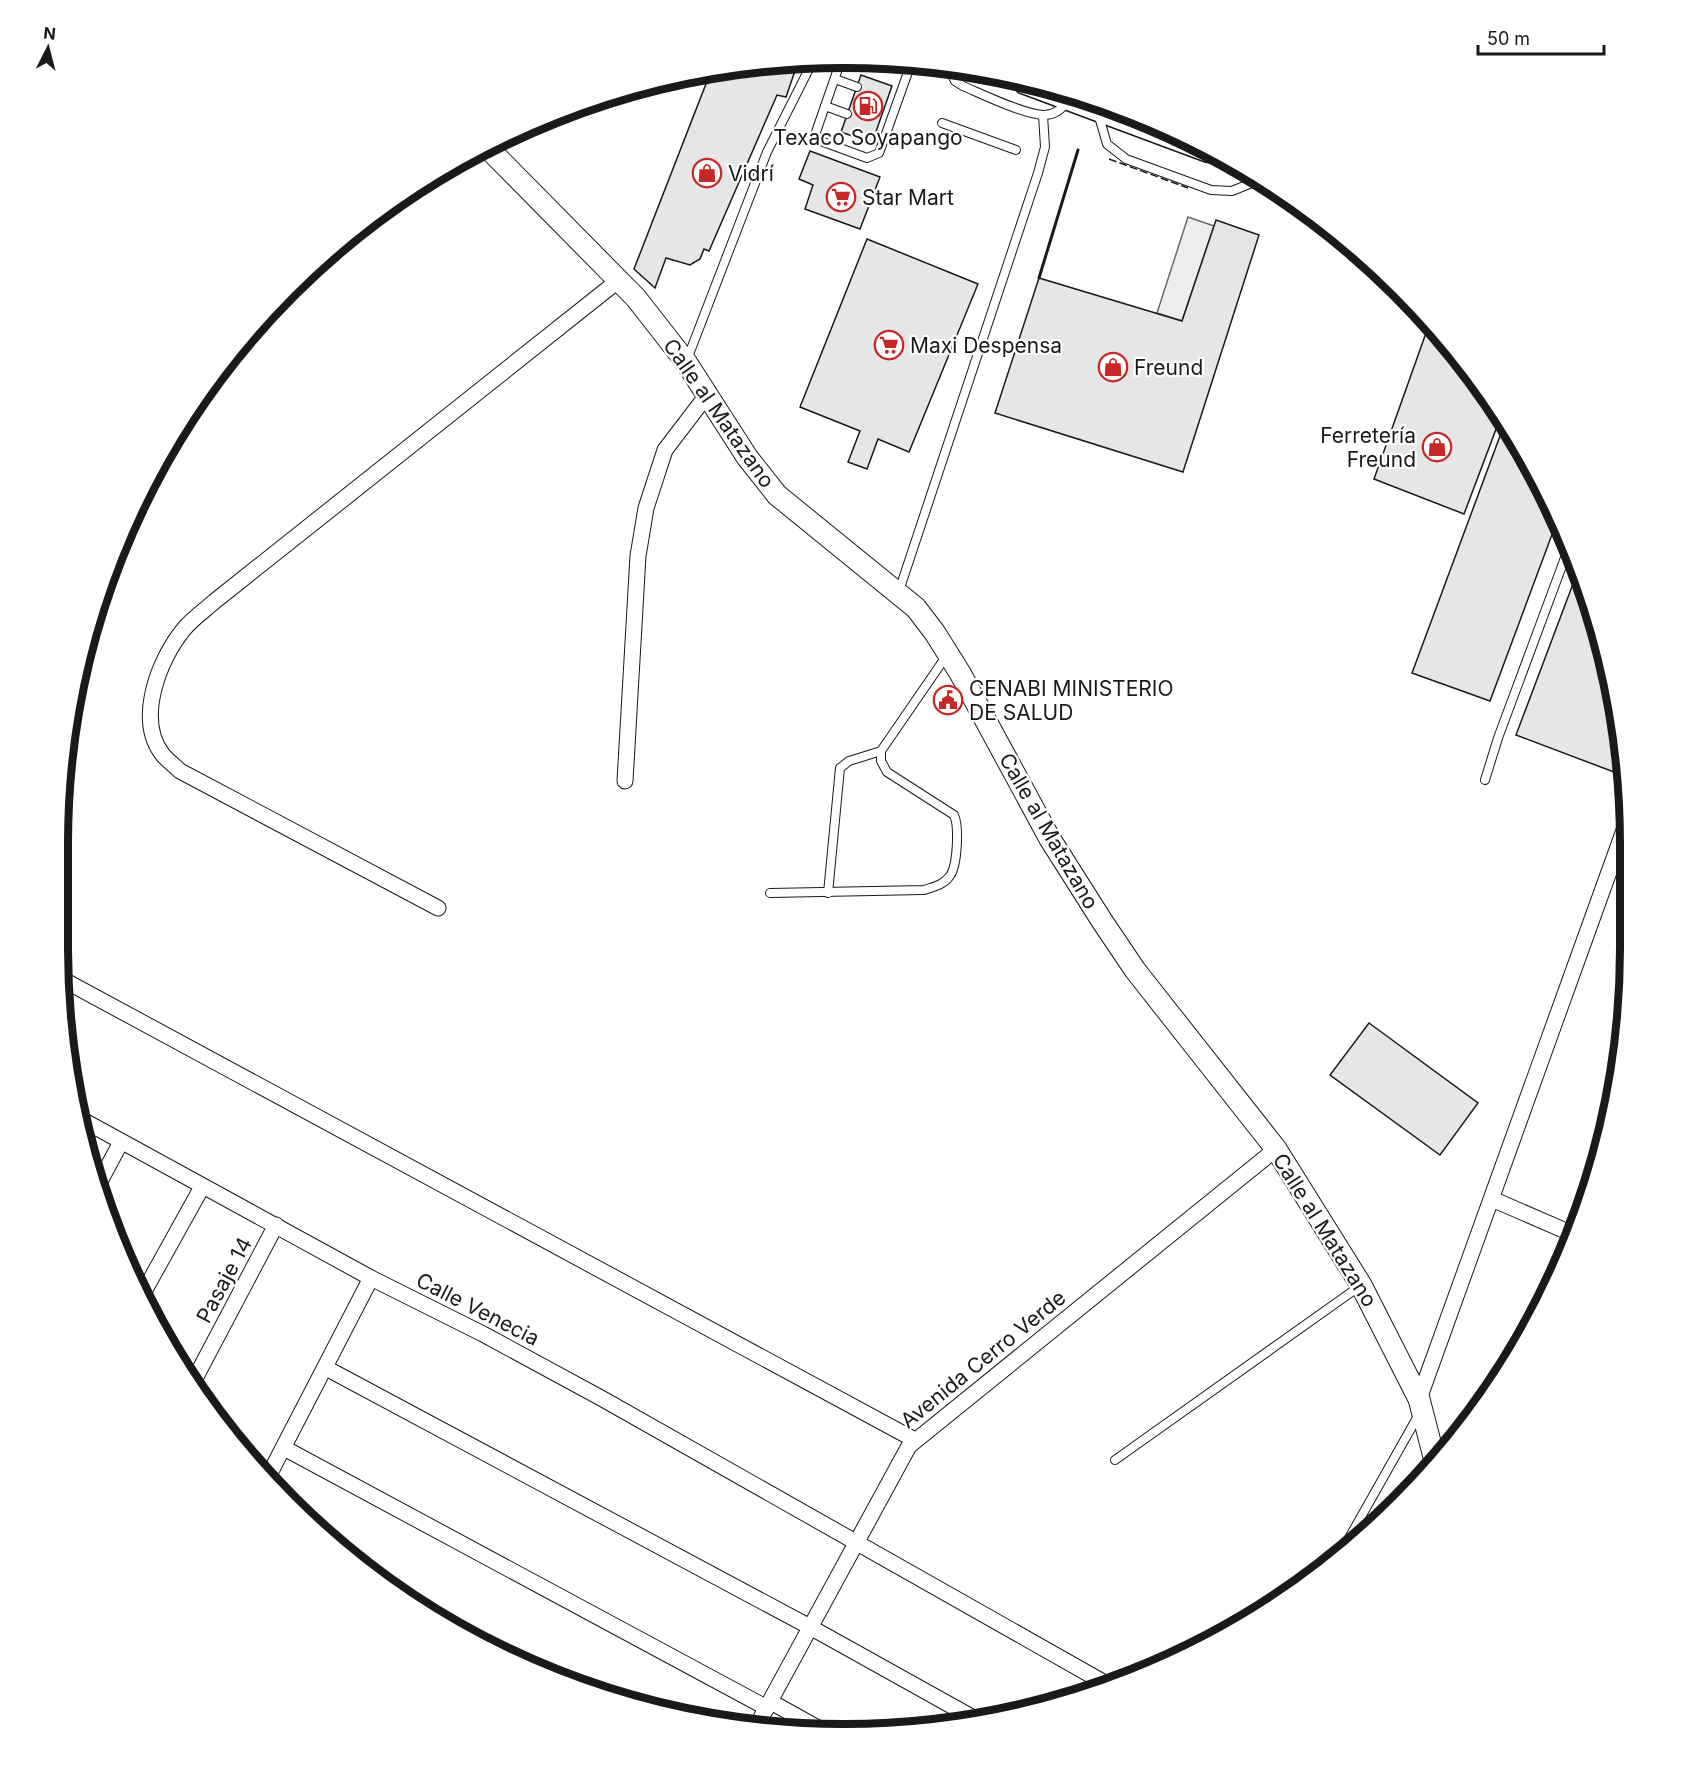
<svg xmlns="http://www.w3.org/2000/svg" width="1688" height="1791" viewBox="0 0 1688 1791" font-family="Inter,sans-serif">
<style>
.built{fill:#ededed;stroke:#6a6a6a;stroke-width:1.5}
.building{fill:#e6e6e6;stroke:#1a1a1a;stroke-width:1.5}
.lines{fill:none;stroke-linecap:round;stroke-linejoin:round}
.lane-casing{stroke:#1a1a1a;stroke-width:10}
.street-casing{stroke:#1a1a1a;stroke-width:17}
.secondary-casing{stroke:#1a1a1a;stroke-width:23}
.highway-casing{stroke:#1a1a1a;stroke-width:31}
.lane{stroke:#fff;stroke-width:8}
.street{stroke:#fff;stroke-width:15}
.secondary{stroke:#fff;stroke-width:21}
.highway{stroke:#fff;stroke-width:28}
.fence{stroke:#1a1a1a;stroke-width:1.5;stroke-dasharray:8 3;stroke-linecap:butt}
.wall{stroke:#1a1a1a;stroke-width:3}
.labels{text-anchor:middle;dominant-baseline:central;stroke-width:4.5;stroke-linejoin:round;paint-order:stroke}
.poi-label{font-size:21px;fill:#1a1a1a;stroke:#fff;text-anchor:start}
.street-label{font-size:21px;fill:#1a1a1a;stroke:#fff}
.rim{fill:none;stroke:#1a1a1a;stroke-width:8}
</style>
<rect width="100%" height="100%" fill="#fff"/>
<path class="built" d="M1188,217L1214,226L1182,321L1157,313Z"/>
<g class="building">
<path d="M798,62L786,97L777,95L709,251L704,249L700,259L690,265L666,258L655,288L634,269L711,71L742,64Z"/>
<path d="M861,75L892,86L872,143L841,132Z"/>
<path d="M810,151L880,177L860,229L805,209L813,185L799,179Z"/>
<path d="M1216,220L1259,235L1183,472L995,413L1039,278L1182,321Z"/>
<path d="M867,239L978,284L909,452L878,439L867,469L848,462L860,431L800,407Z"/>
<path d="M1426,333L1447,341L1501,416L1464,514L1374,479Z"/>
<path d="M1500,436L1520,443L1526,451L1557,521L1490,701L1412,673Z"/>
<path d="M1579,568L1589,591L1624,742L1614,772L1516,735Z"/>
<path d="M1369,1023L1478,1103L1440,1155L1330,1075Z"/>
</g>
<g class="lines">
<g class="lane-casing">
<g id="lane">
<path d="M841,60L816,132L818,140L867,158L879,153L912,61"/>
<path d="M948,67L955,81L963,86C982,94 1025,115 1044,115C1054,115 1062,109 1068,101"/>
<path d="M835,79L857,87"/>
<path d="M825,106L847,114"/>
<path d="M1098,113L1107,144L1126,159L1211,190L1232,191L1259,180"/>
<path d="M942,123L1016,150"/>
<path d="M688,357L767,152L813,61"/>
<path d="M899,591L1038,173L1045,147L1043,115"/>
<path d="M1485,780L1498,738L1569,547"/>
<path d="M770,893L924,890C933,887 943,885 949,877C958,867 959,826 954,815L887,772L881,761V751L947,655"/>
<path d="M828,893L840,768L849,761L881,751"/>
<path d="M1115,1460L1360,1286"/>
<path d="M1344,1547L1418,1416"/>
</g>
</g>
<g class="street-casing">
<g id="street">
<path d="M625,781L638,556L646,508L665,450L707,395"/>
<path d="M438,908L180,771C175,766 168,761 163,755C135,720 159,659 184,629C192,619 205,610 215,601L619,280"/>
<path d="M60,978L915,1440"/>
<path d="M77,1117L371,1278L483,1334L601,1398L1110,1686"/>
<path d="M98,1185L121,1142"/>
<path d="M1492,1199L1575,1235"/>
<path d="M142,1295L202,1187"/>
<path d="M326,1368L810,1627L977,1720"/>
<path d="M191,1386L276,1225"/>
<path d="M1419,1399L1627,822"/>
<path d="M284,1448L767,1708"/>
<path d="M269,1475L371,1278"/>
<path d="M771,1702L816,1727"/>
<path d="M756,1727L909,1446L1276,1149"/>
</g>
</g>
<g class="secondary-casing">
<path id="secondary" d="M486,146L636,298L686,362L747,457L777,495L916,608L935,633L960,673L1050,839L1102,921L1135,970L1276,1149L1361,1285L1419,1399L1435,1461"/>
</g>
<g class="highway-casing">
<path id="highway" d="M1026,80L1209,148"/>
</g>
<use href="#lane" class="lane"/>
<use href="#street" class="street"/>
<use href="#secondary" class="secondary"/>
<use href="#highway" class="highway"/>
<path class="fence" d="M1109,159L1188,188"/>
<path class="wall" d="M1039,278L1078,150"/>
</g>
<defs>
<g id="fuel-ring" transform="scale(1.5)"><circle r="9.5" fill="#fff" stroke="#c62828" stroke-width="1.5"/><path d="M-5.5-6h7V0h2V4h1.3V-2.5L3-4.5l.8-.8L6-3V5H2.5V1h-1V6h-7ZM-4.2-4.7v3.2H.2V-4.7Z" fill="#c62828"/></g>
<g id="shop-ring" transform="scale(1.5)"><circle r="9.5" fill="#fff" stroke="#c62828" stroke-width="1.5"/><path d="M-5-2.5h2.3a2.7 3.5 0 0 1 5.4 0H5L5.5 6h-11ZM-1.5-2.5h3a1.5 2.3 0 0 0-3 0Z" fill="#c62828"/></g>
<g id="supermarket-ring" transform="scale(1.5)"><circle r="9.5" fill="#fff" stroke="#c62828" stroke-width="1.5"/><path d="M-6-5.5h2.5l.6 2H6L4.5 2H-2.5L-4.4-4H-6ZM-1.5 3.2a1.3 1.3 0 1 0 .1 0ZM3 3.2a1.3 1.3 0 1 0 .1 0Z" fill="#c62828"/></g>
<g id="civic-ring" transform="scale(1.5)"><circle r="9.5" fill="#fff" stroke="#c62828" stroke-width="1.5"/><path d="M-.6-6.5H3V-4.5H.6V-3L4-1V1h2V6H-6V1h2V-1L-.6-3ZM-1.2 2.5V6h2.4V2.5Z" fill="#c62828"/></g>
</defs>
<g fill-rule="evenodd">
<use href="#fuel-ring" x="868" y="106"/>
<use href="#shop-ring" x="707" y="173"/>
<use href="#supermarket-ring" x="841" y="197"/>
<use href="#supermarket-ring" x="889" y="345"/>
<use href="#shop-ring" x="1113" y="367"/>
<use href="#shop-ring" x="1437" y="447"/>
<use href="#civic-ring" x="948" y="700"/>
</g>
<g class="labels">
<g class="poi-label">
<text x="868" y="137" text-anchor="middle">Texaco Soyapango</text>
<text x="728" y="173">Vidrí</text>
<text x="862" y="197">Star Mart</text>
<text x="910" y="345">Maxi Despensa</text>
<text x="1134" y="367">Freund</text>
<text x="1416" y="435" text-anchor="end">Ferretería<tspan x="1416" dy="24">Freund</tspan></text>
<text x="969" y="688">CENABI MINISTERIO<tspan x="969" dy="24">DE SALUD</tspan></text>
</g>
<g class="street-label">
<text transform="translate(719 413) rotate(55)">Calle al Matazano</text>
<text transform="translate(1049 831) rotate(60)">Calle al Matazano</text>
<text transform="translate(1325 1230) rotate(58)">Calle al Matazano</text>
<text transform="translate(224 1280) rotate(-62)">Pasaje 14</text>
<text transform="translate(478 1309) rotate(27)">Calle Venecia</text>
<text transform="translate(983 1359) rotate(-39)">Avenida Cerro Verde</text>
</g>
</g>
<path d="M0 0H1688V1791H0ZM844 68H844A776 776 0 0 1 1620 844V948A776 776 0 0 1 844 1724H844A776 776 0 0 1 68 948V844A776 776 0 0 1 844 68Z" fill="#fff" fill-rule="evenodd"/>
<path class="rim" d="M844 68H844A776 776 0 0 1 1620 844V948A776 776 0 0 1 844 1724H844A776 776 0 0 1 68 948V844A776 776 0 0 1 844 68Z"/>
<g transform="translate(48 48) rotate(6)" stroke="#ffffff" stroke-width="4.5" paint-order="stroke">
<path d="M0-4.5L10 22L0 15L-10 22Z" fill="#1a1a1a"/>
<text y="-9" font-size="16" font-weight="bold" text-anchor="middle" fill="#1a1a1a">N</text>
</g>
<path d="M1478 45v9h126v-9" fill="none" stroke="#1a1a1a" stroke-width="3"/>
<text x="1487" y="45" font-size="18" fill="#1a1a1a" stroke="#ffffff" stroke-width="4.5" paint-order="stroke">50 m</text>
</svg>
